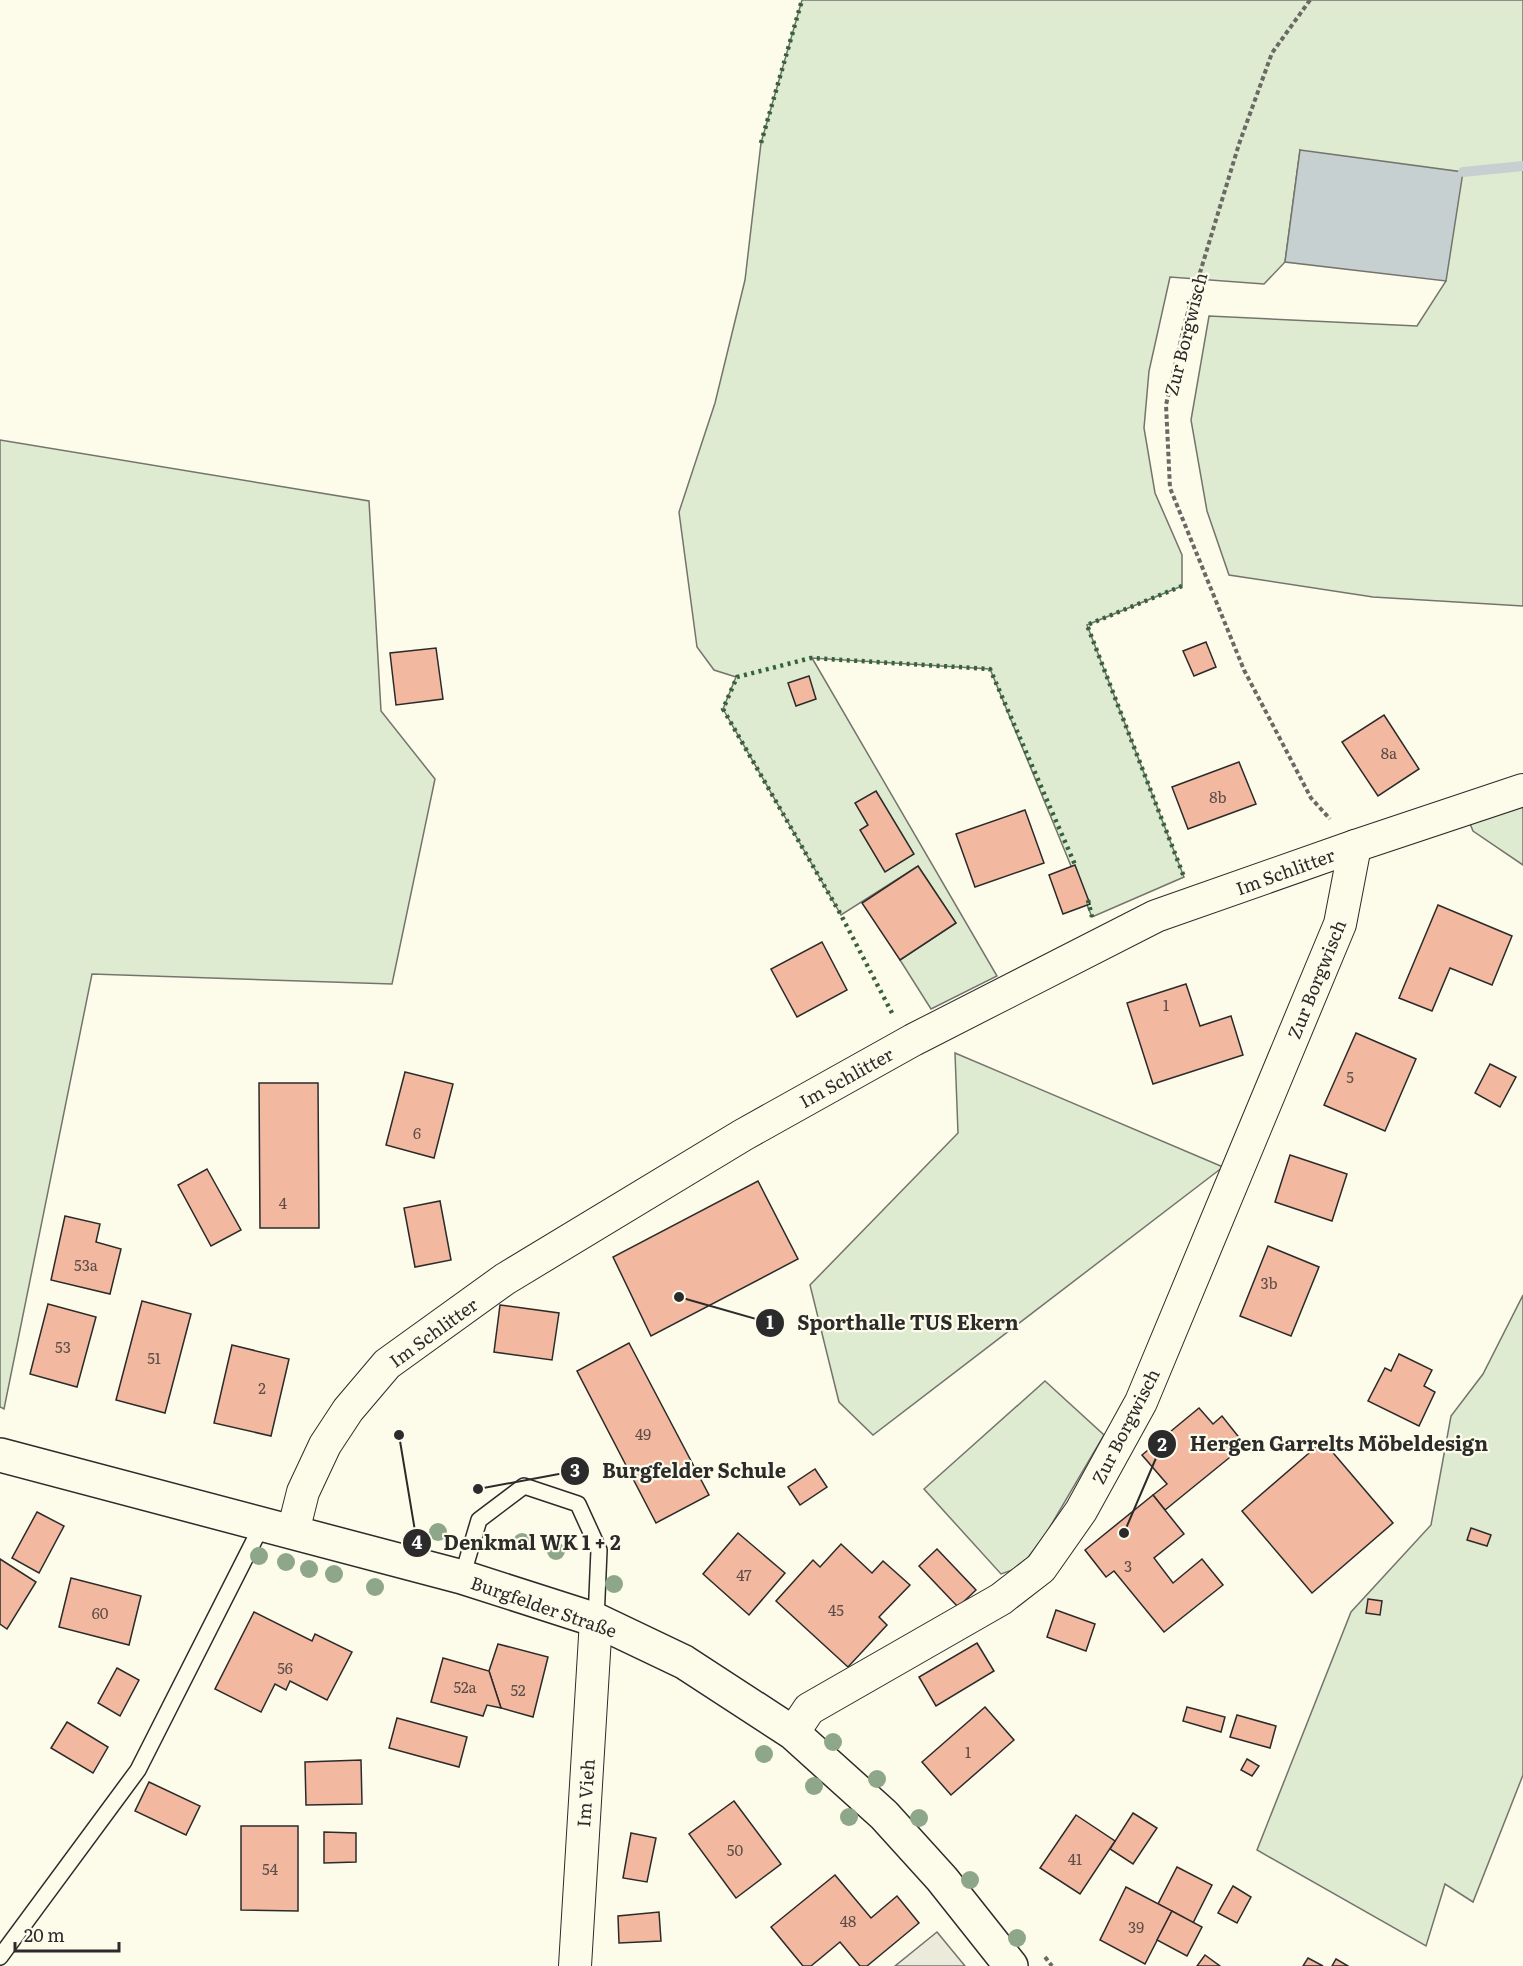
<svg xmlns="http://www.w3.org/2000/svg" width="1523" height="1966" viewBox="0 0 1523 1966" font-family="Literata,serif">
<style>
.green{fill:#deebd1;stroke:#74746e;stroke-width:1.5}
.parking{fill:#eceadb;stroke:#74746e;stroke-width:1.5}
.water{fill:#c7d0d0;stroke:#74746e;stroke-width:1.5}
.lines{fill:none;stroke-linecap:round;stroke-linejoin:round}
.stream{stroke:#c7d0d0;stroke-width:10}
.building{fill:#f2b8a0;stroke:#2b2b2b;stroke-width:1.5}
.lane-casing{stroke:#2b2b2b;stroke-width:18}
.street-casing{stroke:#2b2b2b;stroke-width:34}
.secondary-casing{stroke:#2b2b2b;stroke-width:36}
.path{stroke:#6a6964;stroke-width:4;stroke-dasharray:4.5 3;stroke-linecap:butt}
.lane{stroke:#fdfbea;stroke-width:15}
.street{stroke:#fdfbea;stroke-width:32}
.secondary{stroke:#fdfbea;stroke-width:33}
.hedge{stroke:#34623c;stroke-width:4.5;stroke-dasharray:3 4.5;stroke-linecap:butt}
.tree{fill:#8ea78a}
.labels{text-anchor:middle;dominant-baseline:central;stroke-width:4.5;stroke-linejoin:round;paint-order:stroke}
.number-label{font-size:15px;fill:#5d4e48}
.street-label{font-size:18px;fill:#2b2b2b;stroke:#fdfbea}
.leader{fill:none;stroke:#2b2b2b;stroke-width:2}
.callout-dot{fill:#2b2b2b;stroke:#fdfbea;stroke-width:2}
.mark-label{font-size:18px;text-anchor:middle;font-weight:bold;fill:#fff}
.callout-label{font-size:20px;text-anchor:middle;font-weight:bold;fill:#2b2b2b;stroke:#fdfbea;stroke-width:4.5;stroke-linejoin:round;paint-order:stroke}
</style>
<rect width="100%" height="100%" fill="#fdfbea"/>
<g class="green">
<path d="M802,0H1523V606L1373,597L1229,575L1207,511L1191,420L1209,316L1417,326L1446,281L1300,150L1285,262L1264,284L1170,277L1149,371L1144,428L1155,493L1182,555V586L1087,625L1184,877L1092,917L990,669L812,658L997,976L931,1009L900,960L956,923L918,866L841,915L723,709L736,677L714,670L697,647L679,512L715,403L745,280L761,143Z"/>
<path d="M0,440L369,501L381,711L435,779L392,984L92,974L4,1409L0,1407Z"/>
<path d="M1523,790V865L1473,831L1464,809Z"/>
<path d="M955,1053L1223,1167L873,1435L839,1402L810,1285L958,1133Z"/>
<path d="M1523,1295V1775L1473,1902L1445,1884L1426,1946L1257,1850L1351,1612L1431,1525L1451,1416L1483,1374Z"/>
<path d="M1045,1381L1104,1435L1047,1532L1021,1567L1001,1574L924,1489Z"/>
</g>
<path class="parking" d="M937,1932L965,1966H895Z"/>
<path class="water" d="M1300,150L1463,172L1446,281L1285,262Z"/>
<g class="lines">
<path class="stream" d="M1463,172L1523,166"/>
</g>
<g class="building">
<path d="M1206,642L1216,667L1194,676L1183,651Z"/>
<path d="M436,648L443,699L396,705L390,653Z"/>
<path d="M809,676L816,699L796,706L788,683Z"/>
<path d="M1384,715L1419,769L1378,796L1342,742Z"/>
<path d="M1239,762L1256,804L1188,829L1172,787Z"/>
<path d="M876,791L914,854L885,872L860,830L868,825L855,803Z"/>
<path d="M1025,810L1044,863L975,887L956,834Z"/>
<path d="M1075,865L1090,904L1063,914L1049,875Z"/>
<path d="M918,866L956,923L900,960L862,903Z"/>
<path d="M1438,905L1512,936L1492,985L1450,968L1432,1011L1399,998Z"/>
<path d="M822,942L847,990L797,1017L771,969Z"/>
<path d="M1186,984L1200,1026L1231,1016L1243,1055L1153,1084L1127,1003Z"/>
<path d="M1356,1033L1416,1059L1385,1131L1324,1105Z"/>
<path d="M1490,1064L1516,1077L1500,1107L1475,1093Z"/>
<path d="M405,1072L453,1084L434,1158L386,1145Z"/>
<path d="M259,1083H318L319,1228H260Z"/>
<path d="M1290,1155L1347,1174L1332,1221L1275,1202Z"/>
<path d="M207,1169L241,1230L211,1246L178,1185Z"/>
<path d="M758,1181L798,1259L651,1336L613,1257Z"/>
<path d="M440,1201L451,1260L415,1267L404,1208Z"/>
<path d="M65,1216L100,1224L96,1242L121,1249L110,1294L51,1280Z"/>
<path d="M1268,1246L1319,1267L1291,1336L1240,1316Z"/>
<path d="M142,1301L191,1314L165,1413L116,1400Z"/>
<path d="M48,1304L96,1317L77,1387L30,1374Z"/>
<path d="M500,1305L559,1313L552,1360L494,1352Z"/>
<path d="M629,1343L709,1495L656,1523L577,1371Z"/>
<path d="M232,1345L289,1359L271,1436L214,1423Z"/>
<path d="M1399,1354L1432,1370L1424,1386L1435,1392L1419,1426L1368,1401L1385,1368L1391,1371Z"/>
<path d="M1199,1408L1213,1424L1222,1416L1245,1445L1165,1510L1153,1495L1167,1484L1142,1455Z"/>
<path d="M1323,1441L1393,1523L1312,1593L1242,1511Z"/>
<path d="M815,1469L827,1487L800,1505L788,1487Z"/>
<path d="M1153,1495L1184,1534L1154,1558L1173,1583L1202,1559L1223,1585L1164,1632L1114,1571L1106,1577L1085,1550Z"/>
<path d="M37,1512L64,1526L39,1573L12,1558Z"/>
<path d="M1471,1528L1491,1535L1487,1546L1467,1540Z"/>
<path d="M738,1533L785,1573L749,1615L703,1574Z"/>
<path d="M841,1544L872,1573L883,1561L910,1585L879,1617L887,1625L848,1667L776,1601L813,1560L820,1567Z"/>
<path d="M937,1549L976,1590L958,1607L919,1566Z"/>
<path d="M0,1559L36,1582L7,1629L0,1624Z"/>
<path d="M71,1578L141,1596L129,1645L59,1627Z"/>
<path d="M1368,1599L1382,1601L1380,1615L1366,1613Z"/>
<path d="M1056,1610L1095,1624L1086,1651L1047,1637Z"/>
<path d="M254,1612L312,1641L315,1634L352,1652L327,1700L290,1681L286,1690L275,1684L261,1712L215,1689Z"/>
<path d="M977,1643L994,1671L936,1706L919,1677Z"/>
<path d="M498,1644L548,1657L533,1717L501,1708L489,1671Z"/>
<path d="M443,1658L489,1671L501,1708L487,1705L483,1716L431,1702Z"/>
<path d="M117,1668L139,1680L120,1716L98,1703Z"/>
<path d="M985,1707L1014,1740L951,1795L922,1762Z"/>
<path d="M1187,1707L1225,1717L1221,1732L1183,1721Z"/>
<path d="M1237,1715L1276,1726L1270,1748L1230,1737Z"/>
<path d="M397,1718L467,1737L459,1767L389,1748Z"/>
<path d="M67,1722L108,1747L93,1773L51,1748Z"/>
<path d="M1247,1759L1259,1766L1252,1776L1241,1770Z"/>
<path d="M361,1760L362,1804L306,1805L305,1762Z"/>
<path d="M149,1782L200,1806L186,1835L135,1811Z"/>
<path d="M734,1801L781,1864L736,1898L689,1834Z"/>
<path d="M1133,1813L1157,1828L1133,1864L1110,1849Z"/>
<path d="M1076,1815L1115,1841L1080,1894L1040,1868Z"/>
<path d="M241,1826H298V1911L241,1910Z"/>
<path d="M324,1832L356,1833V1862L324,1863Z"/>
<path d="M631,1833L656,1838L647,1882L623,1878Z"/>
<path d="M1177,1867L1212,1885L1193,1923L1158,1904Z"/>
<path d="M835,1875L871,1918L897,1896L919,1923L867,1966H860L840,1942L811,1966H803L771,1927Z"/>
<path d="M1233,1886L1251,1897L1237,1923L1218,1913Z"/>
<path d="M1126,1887L1172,1911L1145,1964L1100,1940Z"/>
<path d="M1172,1911L1202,1927L1187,1956L1157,1940Z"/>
<path d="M659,1912L661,1941L619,1943L618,1916Z"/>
<path d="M1205,1955L1220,1966H1197Z"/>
<path d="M1308,1958L1323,1966H1303Z"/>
<path d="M1336,1959L1348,1966H1332Z"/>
</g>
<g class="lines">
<g class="lane-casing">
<g id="lane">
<path d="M462,1577L479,1520L524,1486L578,1504L599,1550L596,1620"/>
<path d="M0,1957L138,1770L263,1523"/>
</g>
</g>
<g class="street-casing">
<g id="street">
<path d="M293,1532L303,1492L325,1445L348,1410L387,1364L505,1279L743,1135L913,1040L1156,916L1355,846L1523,790"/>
<path d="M793,1733L809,1709L1001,1599L1041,1568L1081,1511L1141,1402L1340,924L1355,846"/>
<path d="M575,1966L596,1620"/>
</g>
</g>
<g class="secondary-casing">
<path id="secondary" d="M0,1455L462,1577L596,1620L684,1662L793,1733L884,1815L942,1879L1011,1966"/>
</g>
<g class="path">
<path d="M1310,0L1272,53L1239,144L1185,322L1166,405L1170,488L1244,670L1311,798L1330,819"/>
<path d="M1045,1957L1052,1966"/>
</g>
<use href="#lane" class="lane"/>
<use href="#street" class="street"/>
<use href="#secondary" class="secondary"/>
<g class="hedge">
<path d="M761,143L802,0"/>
<path d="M1182,586L1087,625L1184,877"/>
<path d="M1088,900L1092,917"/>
<path d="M892,1013L841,915L723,709L737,677L811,658L990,669L1076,867"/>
</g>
</g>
<g class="tree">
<circle cx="438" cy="1532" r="9"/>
<circle cx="522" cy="1542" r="9"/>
<circle cx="556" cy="1551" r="9"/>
<circle cx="259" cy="1556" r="9"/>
<circle cx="286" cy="1562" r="9"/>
<circle cx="309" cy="1569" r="9"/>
<circle cx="334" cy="1574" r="9"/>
<circle cx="614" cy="1584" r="9"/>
<circle cx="375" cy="1587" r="9"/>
<circle cx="833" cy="1742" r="9"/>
<circle cx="764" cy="1754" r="9"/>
<circle cx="877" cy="1779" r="9"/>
<circle cx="814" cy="1786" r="9"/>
<circle cx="849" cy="1817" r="9"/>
<circle cx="919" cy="1818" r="9"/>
<circle cx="970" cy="1880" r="9"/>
<circle cx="1017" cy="1938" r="9"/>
</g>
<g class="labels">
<g class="number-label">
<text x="1389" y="752">8a</text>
<text x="1218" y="796">8b</text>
<text x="1166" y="1004">1</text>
<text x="1350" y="1076">5</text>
<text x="417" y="1132">6</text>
<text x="283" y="1202">4</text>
<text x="86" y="1264">53a</text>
<text x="1269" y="1282">3b</text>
<text x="63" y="1346">53</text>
<text x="154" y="1357">51</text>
<text x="262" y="1387">2</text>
<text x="643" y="1433">49</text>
<text x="1128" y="1565">3</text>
<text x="744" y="1574">47</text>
<text x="836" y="1609">45</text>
<text x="100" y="1612">60</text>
<text x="285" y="1667">56</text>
<text x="465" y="1686">52a</text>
<text x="518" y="1689">52</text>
<text x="968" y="1751">1</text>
<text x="735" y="1849">50</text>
<text x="1075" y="1858">41</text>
<text x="270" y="1868">54</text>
<text x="848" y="1920">48</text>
<text x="1136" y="1926">39</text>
</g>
<g class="street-label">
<text transform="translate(1185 334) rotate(-76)">Zur Borgwisch</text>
<text transform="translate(1285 871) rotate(-20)">Im Schlitter</text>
<text transform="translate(1316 979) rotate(-68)">Zur Borgwisch</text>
<text transform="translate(846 1077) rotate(-29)">Im Schlitter</text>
<text transform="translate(433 1332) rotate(-36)">Im Schlitter</text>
<text transform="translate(1125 1426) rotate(-63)">Zur Borgwisch</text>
<text transform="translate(544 1606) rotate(19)">Burgfelder Straße</text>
<text transform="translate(585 1793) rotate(-86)">Im Vieh</text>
</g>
</g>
<path class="leader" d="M679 1297L770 1323M1124 1533L1162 1444M478 1489L575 1471M399 1435L417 1543"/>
<g class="callout-dot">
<circle cx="679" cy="1297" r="6"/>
<circle cx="1124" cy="1533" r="6"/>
<circle cx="478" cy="1489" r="6"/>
<circle cx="399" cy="1435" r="6"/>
<circle cx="770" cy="1323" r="15"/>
<circle cx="1162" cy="1444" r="15"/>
<circle cx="575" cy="1471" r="15"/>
<circle cx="417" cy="1543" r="15"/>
</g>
<g class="mark-label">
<text x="770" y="1329">1</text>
<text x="1162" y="1451">2</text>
<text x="575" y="1477">3</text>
<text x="417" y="1549">4</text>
</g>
<g class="callout-label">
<text x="908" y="1330">Sporthalle TUS Ekern</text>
<text x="1339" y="1451">Hergen Garrelts Möbeldesign</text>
<text x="694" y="1478">Burgfelder Schule</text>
<text x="532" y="1550">Denkmal WK 1 + 2</text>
</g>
<path d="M15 1942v9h104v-9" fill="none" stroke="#2b2b2b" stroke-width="3"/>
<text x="24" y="1942" font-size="18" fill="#2b2b2b" stroke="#fdfbea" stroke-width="4.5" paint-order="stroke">20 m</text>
</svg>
